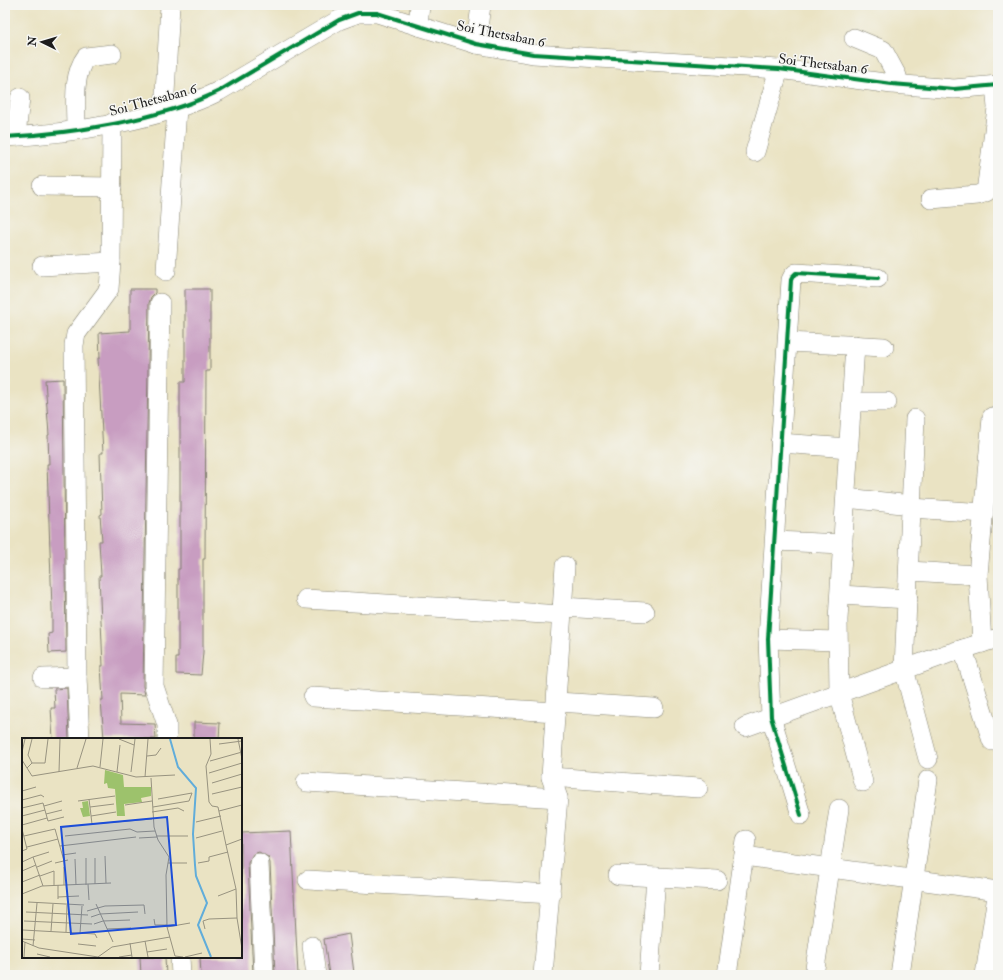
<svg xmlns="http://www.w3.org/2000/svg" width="1003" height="980" viewBox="0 0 1003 980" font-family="'IM FELL Double Pica',serif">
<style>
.building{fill:#c89dc1}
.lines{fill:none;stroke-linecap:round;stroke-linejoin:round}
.minor-casing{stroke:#838070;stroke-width:20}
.minor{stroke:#fff;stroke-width:19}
.cycleway-casing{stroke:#f6f6f2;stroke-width:6}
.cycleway{stroke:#00873e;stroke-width:4}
.labels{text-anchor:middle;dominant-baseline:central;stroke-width:3;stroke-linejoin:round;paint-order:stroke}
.street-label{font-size:14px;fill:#1c1c1c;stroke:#f6f6f2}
.inset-river{fill:none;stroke:#61adda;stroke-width:2}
.inset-road{fill:none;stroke:#989380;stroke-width:1}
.view{fill:#1d4ed8;fill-opacity:0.15;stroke:#1d4ed8;stroke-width:2}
.inset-edge{fill:none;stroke:#1c1c1c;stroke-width:2}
</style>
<rect width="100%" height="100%" fill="#f6f6f2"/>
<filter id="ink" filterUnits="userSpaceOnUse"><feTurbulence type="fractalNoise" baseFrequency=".025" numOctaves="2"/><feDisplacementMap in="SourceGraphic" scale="8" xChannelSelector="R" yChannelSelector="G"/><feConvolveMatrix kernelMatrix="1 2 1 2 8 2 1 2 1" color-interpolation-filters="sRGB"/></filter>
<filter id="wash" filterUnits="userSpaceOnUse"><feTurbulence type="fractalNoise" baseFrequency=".012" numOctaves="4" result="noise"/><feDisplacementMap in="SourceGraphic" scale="16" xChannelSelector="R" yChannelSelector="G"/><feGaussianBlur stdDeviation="0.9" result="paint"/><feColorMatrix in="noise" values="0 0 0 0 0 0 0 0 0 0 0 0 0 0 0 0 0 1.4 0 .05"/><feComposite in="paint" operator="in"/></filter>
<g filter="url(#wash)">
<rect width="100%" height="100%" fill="#eae3c3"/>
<g id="blocks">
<g class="building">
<path d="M130,289H155V293L151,297L149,303L143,686L145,695L120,694L121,723L155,724L156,739H104L101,700H103L101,666H103L99,576H101L99,541H102L100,515L102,514L100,453H103L98,358H100L99,333L130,331Z"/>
<path d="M185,289H210V371H206L205,559H203V652L201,675L176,674V658H178V569H180V382H185Z"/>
<path d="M63,379L66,652L49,653L48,634L52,633V609L47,464H49L48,435H49L45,380Z"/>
<path d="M67,688L69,739H53L51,708H55L54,689Z"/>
<path d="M194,722L220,723L219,739H194Z"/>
<path d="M291,831L298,975H275L270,863L268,857L259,852L253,854L248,863L253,975H201L200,957H241V833Z"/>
<path d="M349,934L354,973L329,975L324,939Z"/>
<path d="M140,957H165L166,975H141Z"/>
</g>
</g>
</g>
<g filter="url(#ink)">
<use href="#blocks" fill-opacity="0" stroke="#838070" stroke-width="1"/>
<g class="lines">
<g class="minor-casing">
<g id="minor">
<path d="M418,26L420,5"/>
<path d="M854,38L883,50L897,76V84"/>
<path d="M476,44L481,5"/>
<path d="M164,111L170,5"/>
<path d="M76,129C76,107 72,75 86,57L112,54"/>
<path d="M16,136L20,98"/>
<path d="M5,137C70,134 161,120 219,91L339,20L358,13H377L476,44L533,54L779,69L892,84L954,89L998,85"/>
<path d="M755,152L779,69"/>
<path d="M42,186L112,187"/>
<path d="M931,199L977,195L986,192L997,108L995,85"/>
<path d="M42,266L111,262"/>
<path d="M166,271L177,108"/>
<path d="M160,303L154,686L167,725V739"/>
<path d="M788,342L884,347"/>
<path d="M855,345L838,620L839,693L863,782"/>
<path d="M852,402H887"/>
<path d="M915,419L904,669L928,759"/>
<path d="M780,443L849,448"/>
<path d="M846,498L912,505"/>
<path d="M912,508L984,513"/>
<path d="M775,541L843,544"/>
<path d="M909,571L978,575"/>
<path d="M840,595L908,599"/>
<path d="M306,599L561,615"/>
<path d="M562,607L645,612"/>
<path d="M768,639L838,641"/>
<path d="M982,643L978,575L992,417"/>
<path d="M963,649L992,741"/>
<path d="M43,678L77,677"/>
<path d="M313,697L556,712"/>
<path d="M557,702L654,708"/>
<path d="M745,727L947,654L998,638"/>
<path d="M80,739L77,677L74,345L76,334L109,289L111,262L112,123"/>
<path d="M551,777L698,788"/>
<path d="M306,782L558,798"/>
<path d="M801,815L771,717L768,639L791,280L793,276L796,273L878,278"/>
<path d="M744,856L998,891"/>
<path d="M259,863L264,975"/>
<path d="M618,875L717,880"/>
<path d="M308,880L551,894"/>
<path d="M312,946L316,975"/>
<path d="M180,957L181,975"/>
<path d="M543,975L558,798L551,777L565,566"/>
<path d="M649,975L656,877"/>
<path d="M727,975L746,840"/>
<path d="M814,975L839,809"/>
<path d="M900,975L928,780"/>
<path d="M985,975L998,889"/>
</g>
</g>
<use href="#minor" class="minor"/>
<g class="cycleway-casing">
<g id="cycleway">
<path d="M5,137C70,134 161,120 219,91L339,20L358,13H377L476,44L533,54L779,69L892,84L954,89L998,85"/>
<path d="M801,815L771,717L768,639L791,280L793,276L796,273L878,278"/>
</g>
</g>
<use href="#cycleway" class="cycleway"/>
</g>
</g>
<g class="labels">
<g class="street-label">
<text transform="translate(501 34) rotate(11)">Soi Thetsaban 6</text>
<text transform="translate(823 64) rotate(7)">Soi Thetsaban 6</text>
<text transform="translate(153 100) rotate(-15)">Soi Thetsaban 6</text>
</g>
</g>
<g transform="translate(22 738)">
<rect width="220" height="220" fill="#eae3c3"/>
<path d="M83,32L101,37L102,49H129V58L119,60L120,64L102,66L103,78H95L93,51L86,50L85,45L82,46Z" fill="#9dc26c"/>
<path d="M66,63L68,78L61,79L58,70H61L60,64Z" fill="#9dc26c"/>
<path class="inset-river" d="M148,1L156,29L174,50L171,96L173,127L174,138L185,165L176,187L189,219"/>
<path class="inset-road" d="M10,1L6,17L10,25M97,1L112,7M188,1L189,16L184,28L187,64L190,68L196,69L204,107M216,1L220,21M197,6L220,3M0,14L3,1M125,18L134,17L139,10M0,22L10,38L71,28L114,39L153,37M188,23L220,14M78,29L81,1M5,30L10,25H23L26,1M55,30L64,1M37,34L38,1M95,34L98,7M109,34L113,1M187,35L220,25M123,39L126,1M129,40L132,89L136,102L147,119L144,137L145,189L153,218L161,219M190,45L220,36M0,53L14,49M190,56L220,49M67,61L70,86L130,81M0,62L19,57L22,59M56,63L93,58M103,67L130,63M22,68L40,63M68,69L92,66M131,69L167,63L170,55L136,61M0,70L21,65L26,83L42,79M197,73L220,67M130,74L156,70L162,73M24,76L40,72M0,78L23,72M69,78L94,74M174,84L199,78M0,87L25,80M0,91L5,111L0,113M2,98L33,91L42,123M43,98L108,91L115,94L133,93M134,98H166M117,100L135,99M174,100L200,93M220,101L204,107L214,151L215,180L220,211M38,108L114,99M5,109L36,101M40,117L54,115M83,118L84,145M11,119L27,114M64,120V147M73,120V146M53,121L54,147M0,124L11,119L21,148M33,125L46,122M146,125H165M176,125L187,123V119L206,114M15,129L30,123M0,133L14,127M18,138L32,133V147M0,144L18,137M66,146L67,162M36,147V161M42,147V129M0,156L20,148L89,145M196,158L214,151M36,159L57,158M6,164L62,167M74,166L91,204M65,173L83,168L122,167L123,176M4,174L66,177M69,179L78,176L116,174M132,181L133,187H145M2,183L70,186M72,186L81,183L108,182M145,189L168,185M85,191L109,190M183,191L181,183L187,181L215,180M1,192L73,196L75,200M29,193L31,166M44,194L45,167M58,195L60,168M0,201L13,202M0,203L17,210L76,219L90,209L148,199M123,203L126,219M108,205L110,219M56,206L74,208M11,208L15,165M125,214L145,211M15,216L28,219M2,219L3,204M97,219L110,217M163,219L180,215"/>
<path class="view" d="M145,79L154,187L49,196L39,89Z"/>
<rect width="220" height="220" class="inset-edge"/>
</g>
<rect width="1003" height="980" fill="none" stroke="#f6f6f2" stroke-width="20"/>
<g transform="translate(42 42) rotate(275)" stroke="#f6f6f2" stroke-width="3" paint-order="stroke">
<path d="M0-3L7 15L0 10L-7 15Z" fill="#1c1c1c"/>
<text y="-6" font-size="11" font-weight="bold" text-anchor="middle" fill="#1c1c1c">N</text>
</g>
</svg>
